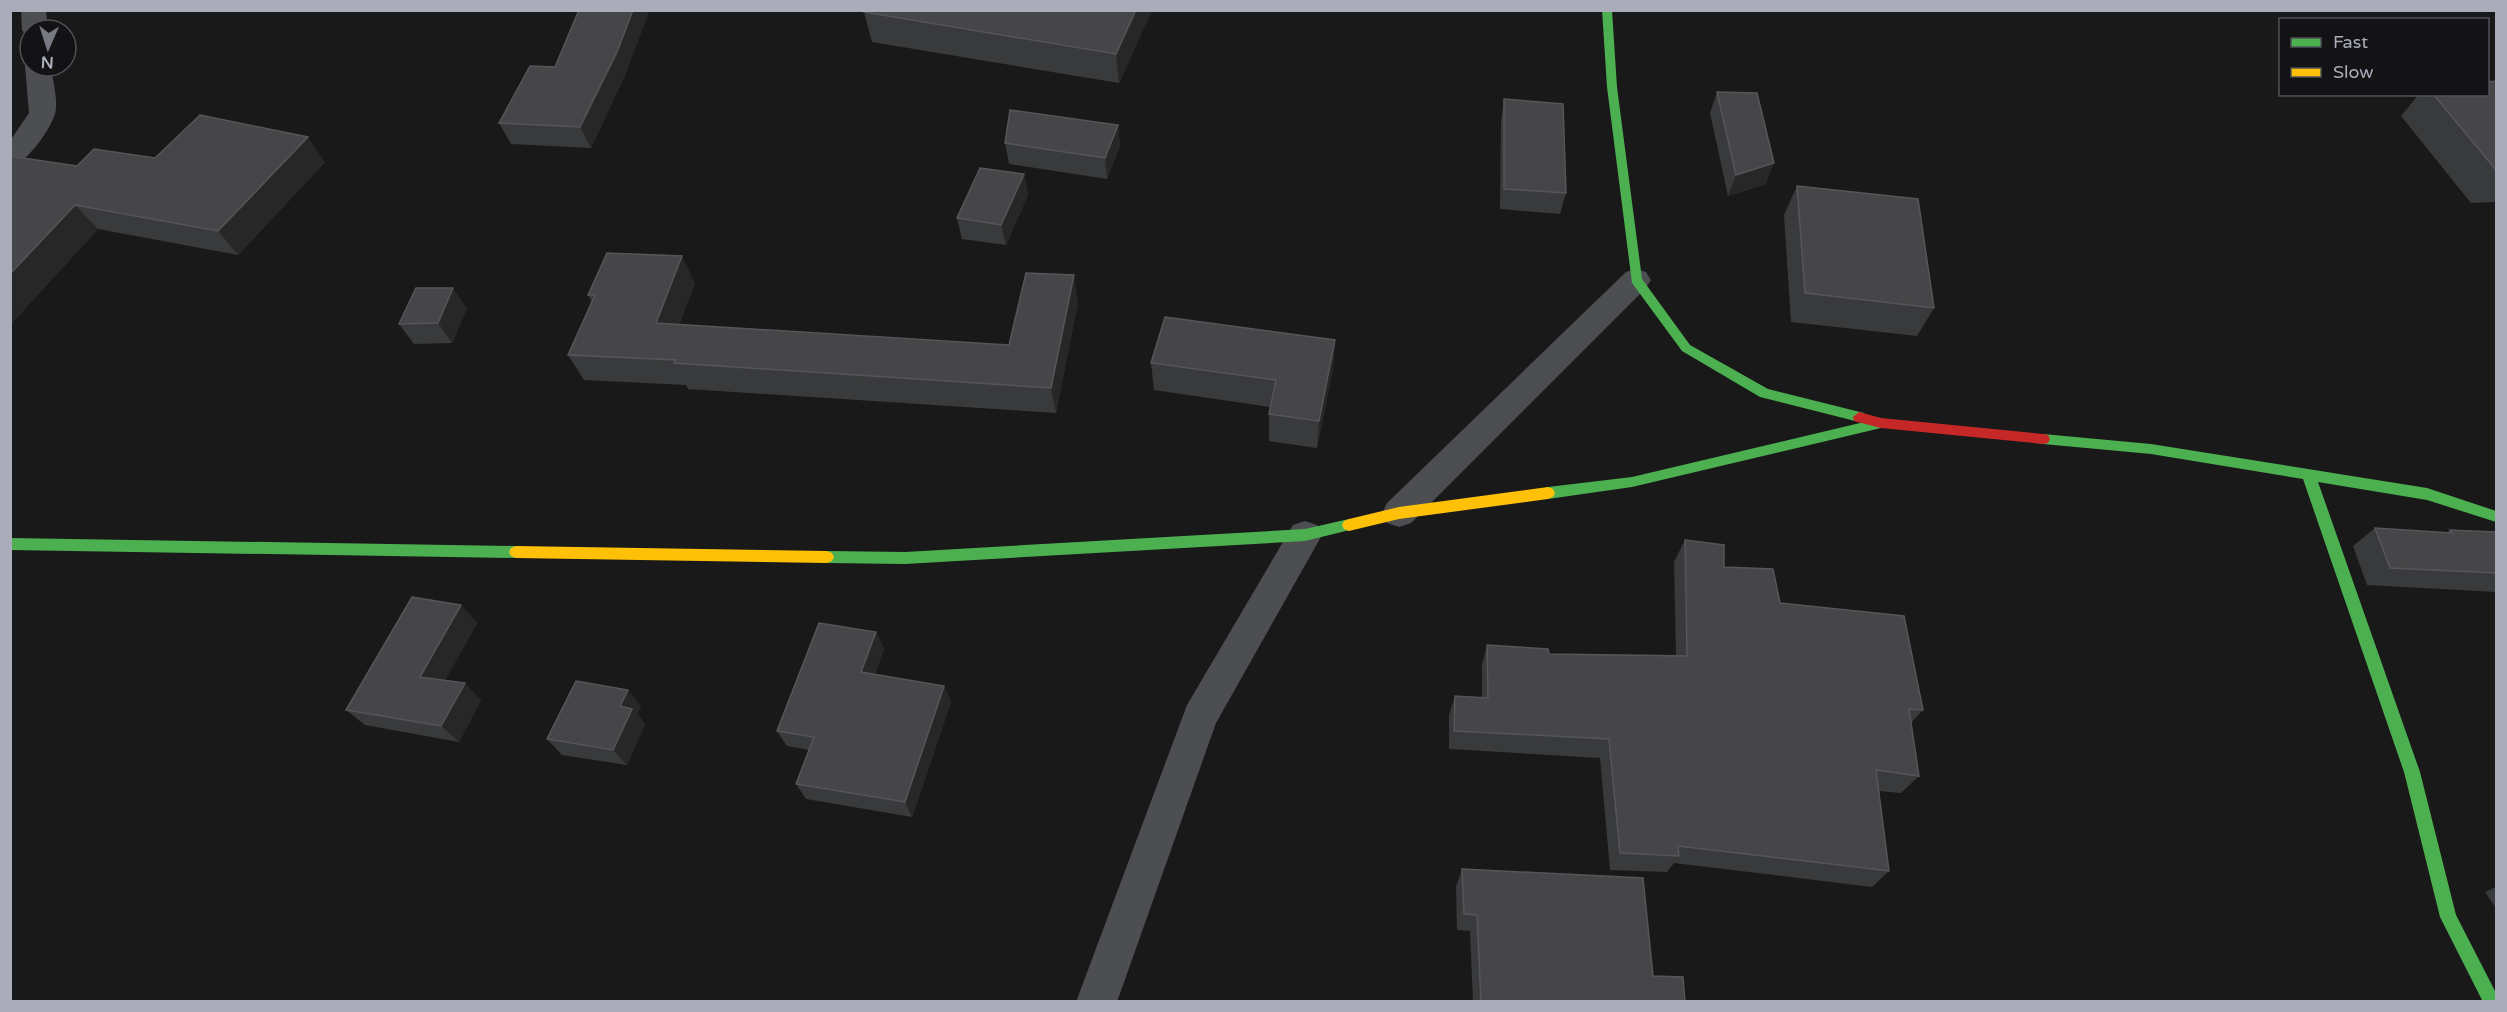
<svg xmlns="http://www.w3.org/2000/svg" width="2507" height="1012" viewBox="0 0 2507 1012" font-family="'Varela Round',sans-serif">
<style>
.lines{fill:none;stroke-linecap:round;stroke-linejoin:round}
.street{fill:#4d4e52;fill-rule:evenodd}
.fast{fill:#4caf50;fill-rule:evenodd}
.slow{fill:#ffc107;fill-rule:evenodd}
.jam{fill:#c62828;fill-rule:evenodd}
.wall{fill:#393a3b}
.shaded-wall{fill:#272727}
.building{fill:#464648;stroke:#55565a;stroke-width:1.5}
</style>
<rect width="100%" height="100%" fill="#191919"/>
<g class="lines">
<g class="street">
<path d="M21,10H46L48,30H30V37L26,36L22,30Z"/>
<path d="M30,60V66H51C52,79 59,101 55,114C50,130 27,163 10,167V141L29,113L25,66Z"/>
<path d="M1636,269L1646,272L1651,280L1646,288L1411,523L1399,527L1387,523L1382,513L1387,503L1626,272Z"/>
<path d="M1305,521L1317,525L1322,535L1216,723L1117,1002H1076L1187,705L1293,525Z"/>
</g>
<g class="fast">
<path d="M1602,10H1612L1617,87L1642,279L1690,345L1768,389L1864,413L1865,417L1864,421L1859,422L1760,397L1682,351L1632,283L1607,87Z"/>
<path d="M1881,418L1887,423L1881,428L1632,487L1548,499L1543,497L1541,493L1543,489L1548,487L1632,477Z"/>
<path d="M2043,434L2151,444L2427,488L2496,511V522L2427,500L2318,482L2420,772L2456,915L2496,993V1002H2483L2440,917L2404,772L2303,479L2151,454L2043,444L2038,443L2036,439L2038,435Z"/>
<path d="M1349,519L1354,521L1356,525L1354,529L1305,541L905,564L827,563L822,561L820,557L822,553L827,551L905,552L1305,529Z"/>
<path d="M10,538L516,546L521,548L523,552L521,556L516,558L10,550Z"/>
</g>
<g class="slow">
<path d="M1548,487L1553,489L1555,493L1553,497L1548,499L1399,519L1349,531L1344,529L1342,525L1344,521L1349,519L1399,507Z"/>
<path d="M516,546L827,551L832,553L834,557L832,561L827,563L516,558L511,556L509,552L511,548Z"/>
</g>
<path class="jam" d="M1859,412L1881,418L2043,434L2048,435L2050,439L2048,443L2043,444L1881,428L1854,421L1853,417Z"/>
</g>
<g class="wall">
<path d="M865,10H1152L1119,83L872,42L864,12Z"/>
<path d="M626,73L591,148L511,144L499,123Z"/>
<path d="M2496,81V202L2471,203L2401,116L2419,94H2487Z"/>
<path d="M1717,92L1766,184L1728,196L1710,113Z"/>
<path d="M1504,99L1566,193L1560,214L1500,209L1501,121Z"/>
<path d="M1118,125L1120,146L1107,179L1009,164L1005,143Z"/>
<path d="M325,162L238,255L98,229L10,325L77,166Z"/>
<path d="M1024,174L1028,195L1006,245L962,239L957,218Z"/>
<path d="M1797,186L1934,308L1917,336L1791,322L1784,215Z"/>
<path d="M695,283L679,325L1009,345L1078,302L1056,413L688,389L686,385L584,380L568,355L592,302L588,295Z"/>
<path d="M467,308L452,343L414,344L399,324Z"/>
<path d="M1335,340L1333,368L1317,448L1269,441V414L1270,407L1154,390L1151,363Z"/>
<path d="M2375,528L2446,533L2450,530L2496,532V592L2367,585L2353,546Z"/>
<path d="M1685,540L1724,567L1780,603L1923,710L1911,723L1919,776L1901,793L1879,791L1889,871L1872,887L1674,863L1667,872L1610,870L1600,758L1449,749V715L1455,696L1482,698V665L1487,645L1549,654L1676,655L1674,562Z"/>
<path d="M461,605L477,623L445,680L481,700L459,742L365,725L346,710Z"/>
<path d="M876,632L884,649L875,674L944,686L951,702L912,817L806,799L796,784L809,750L787,746L777,731Z"/>
<path d="M641,706L637,714L645,724L627,765L562,755L547,739Z"/>
<path d="M1462,869L1653,976L1685,1002H1473L1470,931L1457,930L1456,887Z"/>
<path d="M2496,887V908L2485,892Z"/>
</g>
<g class="shaded-wall">
<path d="M633,10H650L626,73L591,148L580,127Z"/>
<path d="M1136,10H1152L1119,83L1116,54Z"/>
<path d="M1118,125L1120,146L1107,179L1105,158Z"/>
<path d="M308,137L325,162L238,255L218,231Z"/>
<path d="M1774,163L1766,184L1728,196L1736,175Z"/>
<path d="M1024,174L1028,195L1006,245L1001,225Z"/>
<path d="M75,205L98,229L10,325V274Z"/>
<path d="M682,256L695,283L670,349L656,323Z"/>
<path d="M1074,275L1078,302L1056,413L1051,388Z"/>
<path d="M453,288L467,308L452,343L438,323Z"/>
<path d="M1335,340L1333,368L1317,448L1319,421Z"/>
<path d="M461,605L477,623L438,693L420,677Z"/>
<path d="M876,632L884,649L870,688L861,672Z"/>
<path d="M465,683L481,700L459,742L441,726Z"/>
<path d="M944,686L951,702L912,817L905,802Z"/>
<path d="M628,690L641,706L637,714L645,724L627,765L613,750L620,706Z"/>
</g>
<g class="building">
<path d="M579,10H633L617,52L580,127L499,123L530,66L555,67Z"/>
<path d="M865,10H1136L1116,54L864,12Z"/>
<path d="M2496,81V170L2433,94H2487V82Z"/>
<path d="M1717,92L1757,93L1774,163L1736,175Z"/>
<path d="M1504,99L1563,104L1566,193L1504,189Z"/>
<path d="M1010,110L1118,125L1105,158L1005,143Z"/>
<path d="M200,115L308,137L218,231L75,205L10,274V156L77,166L94,149L155,158Z"/>
<path d="M980,168L1024,174L1001,225L957,218Z"/>
<path d="M1797,186L1918,199L1934,308L1805,293Z"/>
<path d="M607,253L682,256L656,323L1009,345L1026,273L1074,275L1051,388L674,363L676,360L568,355L595,295H588Z"/>
<path d="M416,288H453L438,323L399,324Z"/>
<path d="M1165,317L1335,340L1319,421L1269,414L1276,380L1151,363Z"/>
<path d="M2375,528L2452,533L2450,530L2496,532V573L2390,568Z"/>
<path d="M1685,540L1724,545V567L1773,569L1780,603L1904,616L1923,710L1909,709L1919,776L1876,770L1889,871L1678,846L1679,856L1620,853L1609,739L1454,731L1455,696L1488,698L1487,645L1548,649L1549,654L1687,656Z"/>
<path d="M412,597L461,605L420,677L465,683L441,726L346,710Z"/>
<path d="M819,623L876,632L861,672L944,686L905,802L796,784L814,737L777,731Z"/>
<path d="M576,681L628,690L620,706L632,709L613,750L547,739Z"/>
<path d="M1462,869L1643,878L1653,976L1683,977L1685,1002H1481L1477,915L1464,914Z"/>
</g>
<rect width="2507" height="1012" fill="none" stroke="#aaadb9" stroke-width="24"/>
<rect x="2279" y="18" width="210" height="78" fill="#131315" stroke="#4f5157" stroke-width="1.5"/>
<rect x="2291" y="38" width="30" height="9" fill="#4caf50" stroke="#4f5157" stroke-width="1.5"/>
<text x="2333" y="48" font-size="18" fill="#aaadb9">Fast</text>
<rect x="2291" y="68" width="30" height="9" fill="#ffc107" stroke="#4f5157" stroke-width="1.5"/>
<text x="2333" y="78" font-size="18" fill="#aaadb9">Slow</text>
<g transform="translate(48 48) rotate(183)"><circle r="28" fill="#131315" stroke="#4f5157" stroke-width="1.5"/>
<path d="M0-4.5L10 22L0 15L-10 22Z" fill="#777981"/>
<text y="-9" font-size="16" font-weight="bold" text-anchor="middle" fill="#aaadb9">N</text>
</g>
</svg>
